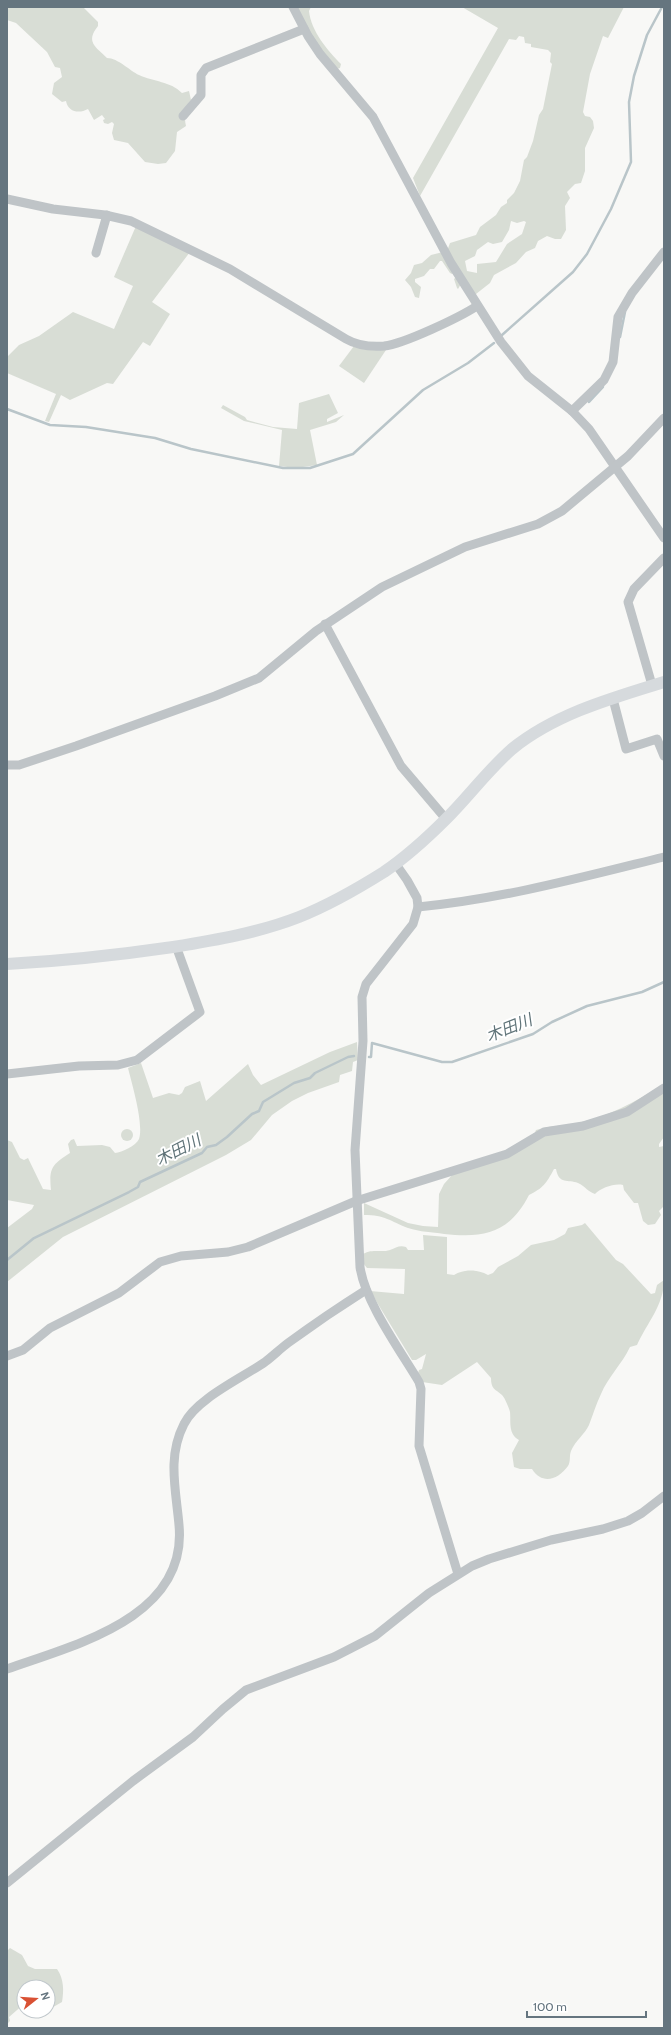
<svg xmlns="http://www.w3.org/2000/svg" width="671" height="2035" viewBox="0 0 671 2035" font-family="Cabin,'Noto Sans JP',sans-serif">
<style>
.green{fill:#d8ddd5;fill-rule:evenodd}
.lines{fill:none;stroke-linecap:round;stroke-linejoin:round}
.stream{stroke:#b9c5c9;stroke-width:2.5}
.street{stroke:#bfc4c7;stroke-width:9}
.secondary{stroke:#d6dadd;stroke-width:12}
.labels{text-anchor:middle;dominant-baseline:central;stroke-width:4;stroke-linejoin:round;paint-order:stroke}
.water-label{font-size:16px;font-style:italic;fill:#607479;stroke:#fff}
</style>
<rect width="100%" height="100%" fill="#f8f8f6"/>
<g class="green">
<path d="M7,7H83L98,22V26C85,42 96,47 107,58C118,58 130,71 139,75C154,82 170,81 182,93L189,91L191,100C185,106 184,118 186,126L177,132L175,151L166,163L158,164L145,162L128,143L114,140L112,133L114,124L112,122L108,124L104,123L103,120L105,119L102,115L94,120L88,109C79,114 68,112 66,101L62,102L52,94L54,83L62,77L60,68L55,67L47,52L16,23L7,20Z"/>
<path d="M294,7H311L309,11C311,31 328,51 341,64L340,68L337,69L329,62Z"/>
<path d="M462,7H624L608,38L603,36L590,74L583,112L585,116L590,117L593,121L594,128L585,148V171L581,183L575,184L567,192L570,198L565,206L566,230L561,239H555L547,236L538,241L535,248L526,252L516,263L494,275L490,283L476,294H471L461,284L458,289L457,288L454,279L457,276L454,272L452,274L450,273L442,261H440L434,269H430L424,276L415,279V282L421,287L419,298L415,297L411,287L405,280L411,273L414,265L422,263L431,255L447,251L450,243L476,235L480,227L496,215L501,207L507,203V200L514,193L520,181L524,160L527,157L533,141L539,115L543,109L552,64L550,62L551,53L548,50L531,47V44L525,43L524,37L519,36L516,40L509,39L420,196L413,178L498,28ZM511,221L517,223L524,221L526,222L522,234L507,244L496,262L477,264V273L467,271L465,261L475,256L477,250L488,242L493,244L502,242L509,230Z"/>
<path d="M136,226L190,252L152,302L170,314L150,346L143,342L113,384L107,383L70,400L61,395L49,422L45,421L56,394L7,373V357L19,345L39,336L73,312L114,329L133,286L114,277Z"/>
<path d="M354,346L386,350L364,383L339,366Z"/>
<path d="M329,394L338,413L327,419V422L344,415L336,422L310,430L317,465L296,468L279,466L282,430L244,421L221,408L223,405L245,417L247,420L273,427L297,429L299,403Z"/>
<path d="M357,1042L358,1060L353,1062L352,1071L340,1075L339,1082L308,1093L292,1101L272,1115L251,1140L226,1155L63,1237L7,1282V1228L32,1209L34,1205L7,1200V1140L12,1142L20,1158L24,1160L28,1158L43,1189L51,1190C49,1169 51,1165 70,1153L68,1144L71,1140L74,1139L77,1146L102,1145L110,1147L115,1153C122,1152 136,1146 139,1139C144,1124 132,1084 128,1068L141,1063L153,1098L169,1093L179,1095L182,1093L185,1087L200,1081L206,1101L248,1064L253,1075L261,1085L330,1052Z"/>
<path d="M664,1084V1137L659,1144V1147L664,1146V1206L659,1211L661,1215L655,1224L648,1225L643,1221L638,1203H634L624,1190L623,1185C614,1183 601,1188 595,1194C588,1192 585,1186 578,1183C568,1179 559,1185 556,1169H554C546,1184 543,1188 529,1195C509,1234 484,1238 444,1234C432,1232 420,1232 408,1228C390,1221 385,1215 364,1215V1203L408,1223L423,1226L438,1227L439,1194L444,1184L453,1174L490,1162L534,1135L536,1130C548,1126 560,1126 572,1124C607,1118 635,1102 664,1084Z"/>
<circle cx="127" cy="1135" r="6"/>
<path d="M585,1223L616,1260L623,1264L651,1294L655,1293L657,1285L664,1280C664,1305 647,1323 637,1345L630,1347C622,1364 608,1377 601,1394C596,1404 593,1415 589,1425C585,1434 575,1441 571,1451C569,1456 571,1461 568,1466C558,1480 542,1485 532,1469H520L514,1467L512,1453L519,1440C508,1434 511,1422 510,1412C509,1408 505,1398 502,1395C495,1389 491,1389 491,1378L477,1362L442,1385L422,1382L418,1373L419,1370L422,1369L426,1354L416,1360H412L370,1291L404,1294L405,1269L367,1268L363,1263L362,1255C370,1248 381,1253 390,1250C396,1248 399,1245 406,1247L408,1250H424L423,1235L447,1237V1274L454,1275C463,1269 478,1269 488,1275L493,1273L498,1267L518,1256L531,1245L554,1240L565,1234L568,1228L582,1225Z"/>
<path d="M10,1948L22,1955L28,1966L35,1969H57C64,1979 64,1991 62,2002L48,2010V1987H24V2004L9,2017L10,2021L7,2024V1951Z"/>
</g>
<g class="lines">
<g class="stream">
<path d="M502,335L573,272L587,254L611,209L631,162L629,102L634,76L647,35L662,7"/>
<path d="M620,337L625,312"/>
<path d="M589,402L603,387"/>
<path d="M7,409L50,425L86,427L155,438L191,449L283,468H310L353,454L423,390L468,363L494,343"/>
<path d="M369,1057H371L372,1043L442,1062H452L533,1034L552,1022L587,1006L642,992L664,982"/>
<path d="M7,1260L34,1238L129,1192L138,1187L140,1182L202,1153L207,1147L216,1145L227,1137L252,1114L259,1111L263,1102L294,1083L310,1078L315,1073L348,1057L354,1056"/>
</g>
<g class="street">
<path d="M293,7L308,36L320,54L373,117L451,263L501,342L528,376L572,411L589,429L664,538"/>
<path d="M183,116L201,95V75L206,68L304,29"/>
<path d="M7,199L53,209L105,215L131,221L230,269L346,339C358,346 370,347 384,346C404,344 460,317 477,306"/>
<path d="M96,253L107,215"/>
<path d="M572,411L604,380L613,362L618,317L632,293L664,252"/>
<path d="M325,624L401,766L446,819"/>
<path d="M652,685L628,602L634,589L664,558"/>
<path d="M613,699L626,749L657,739L664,756"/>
<path d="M7,765H19L76,746L215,696L259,678L316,631L382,587L465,547L538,524L562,511L628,456L664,418"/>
<path d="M395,863L407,880L417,898L418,907L413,924L366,984L362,997L363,1041L355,1150L360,1267C365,1302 400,1350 419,1382L421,1389L419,1446L458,1574"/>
<path d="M418,907C502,899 583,877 664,857"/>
<path d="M7,1074L79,1066L118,1065L137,1060L200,1012L176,946"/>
<path d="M7,1356L23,1350L50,1328L119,1293L160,1262L181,1256L228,1252L248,1247L356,1201L507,1154L544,1132L583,1126L627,1112L664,1088"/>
<path d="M7,1669C74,1645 188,1618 179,1525C176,1490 167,1457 184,1424C196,1399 242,1378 265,1362C273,1356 280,1349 288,1343C314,1324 339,1307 366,1290"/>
<path d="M7,1883L133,1781L193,1737L223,1709L246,1690L334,1657L375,1636L429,1593L472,1566L489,1559L551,1540L603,1529L628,1521L642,1513L664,1496"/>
</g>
<path class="secondary" d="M7,964C63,961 118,955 173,947C216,940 258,933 299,917C329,905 357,889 384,872C406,857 427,838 446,819C469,796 488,770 512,749C555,714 612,698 664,682"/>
</g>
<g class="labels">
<g class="water-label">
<text transform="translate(509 1028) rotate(-22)">木田川</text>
<text transform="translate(178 1150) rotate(-27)">木田川</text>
</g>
</g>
<rect width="671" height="2035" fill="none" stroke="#65757f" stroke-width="16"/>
<g transform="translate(36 1999) rotate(73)"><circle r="19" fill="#ffffff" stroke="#c1c8cc"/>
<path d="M0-3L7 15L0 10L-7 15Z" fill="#d95134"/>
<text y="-6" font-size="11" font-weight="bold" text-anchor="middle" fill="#65757f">N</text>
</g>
<path d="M527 2011v6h119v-6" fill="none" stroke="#65757f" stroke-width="2"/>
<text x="533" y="2011" font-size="12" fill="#65757f" stroke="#ffffff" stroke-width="3" paint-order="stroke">100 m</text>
</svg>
